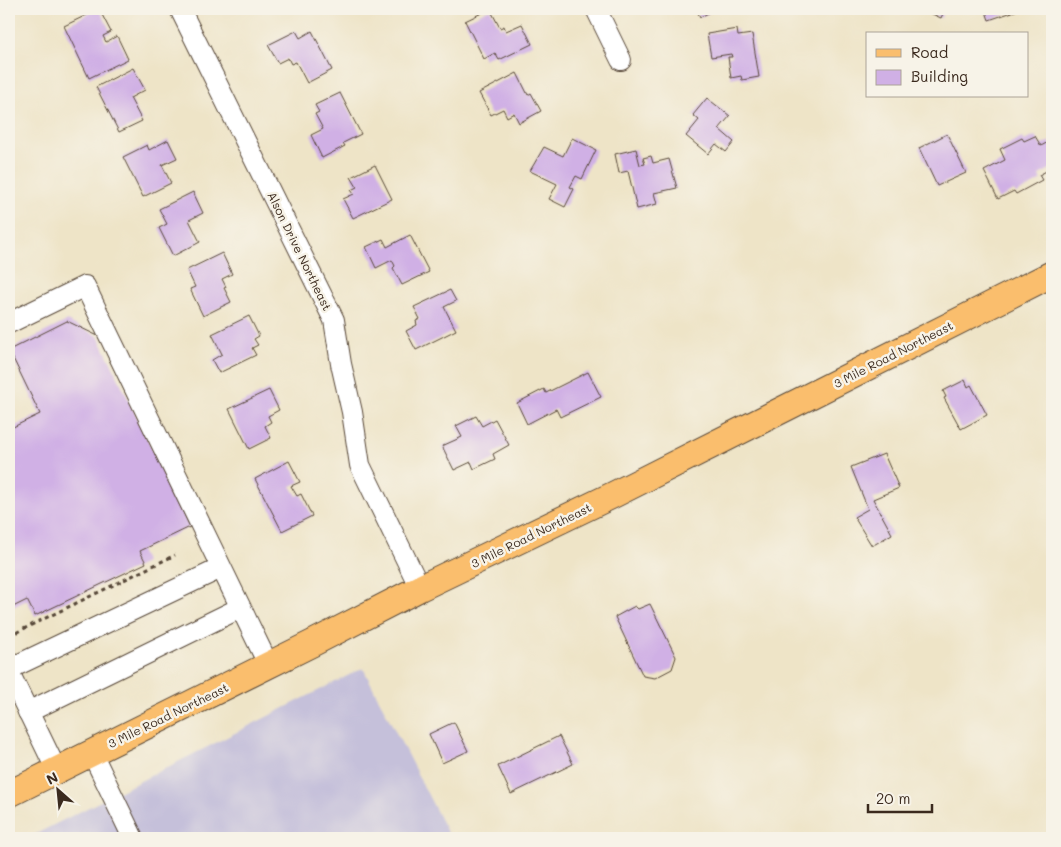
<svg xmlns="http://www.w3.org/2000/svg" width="1061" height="847" viewBox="0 0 1061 847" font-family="Mali,sans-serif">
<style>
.industrial{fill:#c5c0da}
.building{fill:#d0b0e5}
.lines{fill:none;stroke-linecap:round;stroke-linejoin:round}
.minor-casing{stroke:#564637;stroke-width:22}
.major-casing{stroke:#564637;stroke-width:28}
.path{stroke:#564637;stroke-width:3;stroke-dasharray:4 4;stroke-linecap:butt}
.minor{stroke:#fff;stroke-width:20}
.major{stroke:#fabe6d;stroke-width:26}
.labels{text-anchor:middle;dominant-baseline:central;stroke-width:5;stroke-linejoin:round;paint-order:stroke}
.street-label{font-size:12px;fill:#3b2a1e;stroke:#f7f3e8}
</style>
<rect width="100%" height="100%" fill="#f7f3e8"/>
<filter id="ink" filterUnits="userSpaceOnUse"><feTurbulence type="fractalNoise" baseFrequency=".02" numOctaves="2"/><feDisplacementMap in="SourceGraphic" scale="10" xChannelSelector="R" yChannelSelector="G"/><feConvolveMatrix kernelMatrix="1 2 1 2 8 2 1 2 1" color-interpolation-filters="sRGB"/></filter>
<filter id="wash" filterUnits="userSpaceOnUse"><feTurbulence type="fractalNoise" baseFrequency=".0096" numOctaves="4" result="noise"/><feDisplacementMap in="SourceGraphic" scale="20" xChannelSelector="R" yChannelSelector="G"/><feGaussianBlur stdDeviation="1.12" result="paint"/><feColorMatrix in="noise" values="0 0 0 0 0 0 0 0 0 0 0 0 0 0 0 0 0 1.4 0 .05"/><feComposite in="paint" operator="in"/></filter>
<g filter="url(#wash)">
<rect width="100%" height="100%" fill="#eee4c7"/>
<path class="industrial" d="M363,668L450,838H28Z"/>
<g id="blocks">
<g class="building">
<path d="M99,9L111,32L103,36L106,42L117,36L128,59L89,78L64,26Z"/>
<path d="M490,9L500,28L504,26L506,31L522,24L532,44L499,60L495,53L484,59L465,21Z"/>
<path d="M696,9H717L700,17Z"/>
<path d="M921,9H945L941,18Z"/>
<path d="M985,9H1021L989,20Z"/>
<path d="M737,29L738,36L752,34L759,77L742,80L741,76L731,78L728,57H732L731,54L711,57L707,34Z"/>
<path d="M296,31L300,38L312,31L332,70L307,83L296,62L291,64L288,58L278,63L268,45Z"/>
<path d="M133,68L145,90L130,98L142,121L119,132L96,87Z"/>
<path d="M517,73L528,95L531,93L541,111L519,123L514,113L507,117L503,109L491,115L479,93Z"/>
<path d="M340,93L361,134L343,143L345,146L322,158L311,135L323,129L315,114L319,112L315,105Z"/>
<path d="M707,98L730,116L719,129L734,142L726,152L716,144L708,154L686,136L699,120L693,115Z"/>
<path d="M947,134L966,173L937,186L919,148Z"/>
<path d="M1035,136L1041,146L1050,141L1052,146V168L1039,175L1042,180L1016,194L1014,191L998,199L984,171L1005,160L1000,149L1022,138L1024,141Z"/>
<path d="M572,138L596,150L582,179L576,176L570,187L574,189L565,207L549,199L557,184L530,171L544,147L563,156Z"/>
<path d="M168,140L177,158L162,165L171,183L143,197L123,157L147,145L149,150Z"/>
<path d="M636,149L640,165L645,164L643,158L651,156L653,163L669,159L677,188L654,193L657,204L637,209L628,171L619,173L615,154Z"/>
<path d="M375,165L392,199L353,218L343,199L354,194L351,190L357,187L351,177Z"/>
<path d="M193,192L203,213L189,220L200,242L173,256L159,228L167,224L159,209Z"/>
<path d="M410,235L429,272L402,285L393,268L395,266L392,260L376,268L366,247L383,239L387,247Z"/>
<path d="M222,253L232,274L222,279L226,287L224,288L231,302L203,316L190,289L195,287L187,270Z"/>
<path d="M450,290L456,301L444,307L456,330L416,350L406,331L417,325L416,321L420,319L414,307Z"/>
<path d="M249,316L259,336L254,339L258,345L252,348L256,355L219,373L212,360L222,354L212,334Z"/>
<path d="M67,321L98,336L190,527L140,551L146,563L35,616L27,600L9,609V429L40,414L9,350Z"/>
<path d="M588,372L601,397L560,417L556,409L527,424L517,403L544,389L546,393Z"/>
<path d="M965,380L968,387L971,385L987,415L961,429L944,398L946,397L943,391Z"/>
<path d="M269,390L279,410L268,416L271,422L265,426L271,438L249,449L229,409Z"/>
<path d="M476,416L482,426L495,419L509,445L493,454L495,459L474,469L471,462L454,470L442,446L462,437L456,426Z"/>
<path d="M884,454L899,488L873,499L892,534L872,546L854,517L868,509L851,467Z"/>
<path d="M289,461L300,482L291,486L297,496L301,494L312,516L282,531L255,479Z"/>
<path d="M650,604L676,657L672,669L655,678L643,676L615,617L635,606L638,609Z"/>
<path d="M454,722L468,751L442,763L429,734Z"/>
<path d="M559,736L573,764L511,794L498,766Z"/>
</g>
</g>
</g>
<g filter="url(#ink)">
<use href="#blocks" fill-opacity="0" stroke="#564637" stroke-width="1"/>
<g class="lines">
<g class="minor-casing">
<g id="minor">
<path d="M180,9L334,320L341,364L352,412L360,465L420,588"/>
<path d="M596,9L621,60"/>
<path d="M9,323L85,286L269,666"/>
<path d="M9,669L221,568"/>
<path d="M9,672L57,771"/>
<path d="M28,712L240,608"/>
<path d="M92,753L133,838"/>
</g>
</g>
<g class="major-casing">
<path id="major" d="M9,794L313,643L420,588L611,496L1052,274"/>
</g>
<path class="path" d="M9,636L175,555"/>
<use href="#minor" class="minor"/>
<use href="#major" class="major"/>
</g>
</g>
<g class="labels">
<g class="street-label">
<text transform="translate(300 251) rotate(64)">Alson Drive Northeast</text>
<text transform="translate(893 354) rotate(-27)">3 Mile Road Northeast</text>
<text transform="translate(531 535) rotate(-26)">3 Mile Road Northeast</text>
<text transform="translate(168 715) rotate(-26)">3 Mile Road Northeast</text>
</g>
</g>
<rect width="1061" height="847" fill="none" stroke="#f7f3e8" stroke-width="30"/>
<rect x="866" y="32" width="162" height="65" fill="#f7f3e8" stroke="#aca397"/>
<rect x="876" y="49" width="25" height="8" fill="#fabe6d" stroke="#aca397"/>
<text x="911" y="58" font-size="15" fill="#3b2a1e">Road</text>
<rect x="876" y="70" width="25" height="15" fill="#d0b0e5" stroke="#aca397"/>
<text x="911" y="82" font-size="15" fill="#3b2a1e">Building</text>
<g transform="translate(58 790) rotate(333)" stroke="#f7f3e8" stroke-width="4" paint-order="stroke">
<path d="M0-4L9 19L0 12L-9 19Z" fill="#3b2a1e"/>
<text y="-8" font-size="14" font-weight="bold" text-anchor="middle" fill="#3b2a1e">N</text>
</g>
<path d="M868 804v8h64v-8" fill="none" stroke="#3b2a1e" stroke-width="2.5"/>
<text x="876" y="804" font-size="15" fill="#3b2a1e" stroke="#f7f3e8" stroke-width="4" paint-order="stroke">20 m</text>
</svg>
